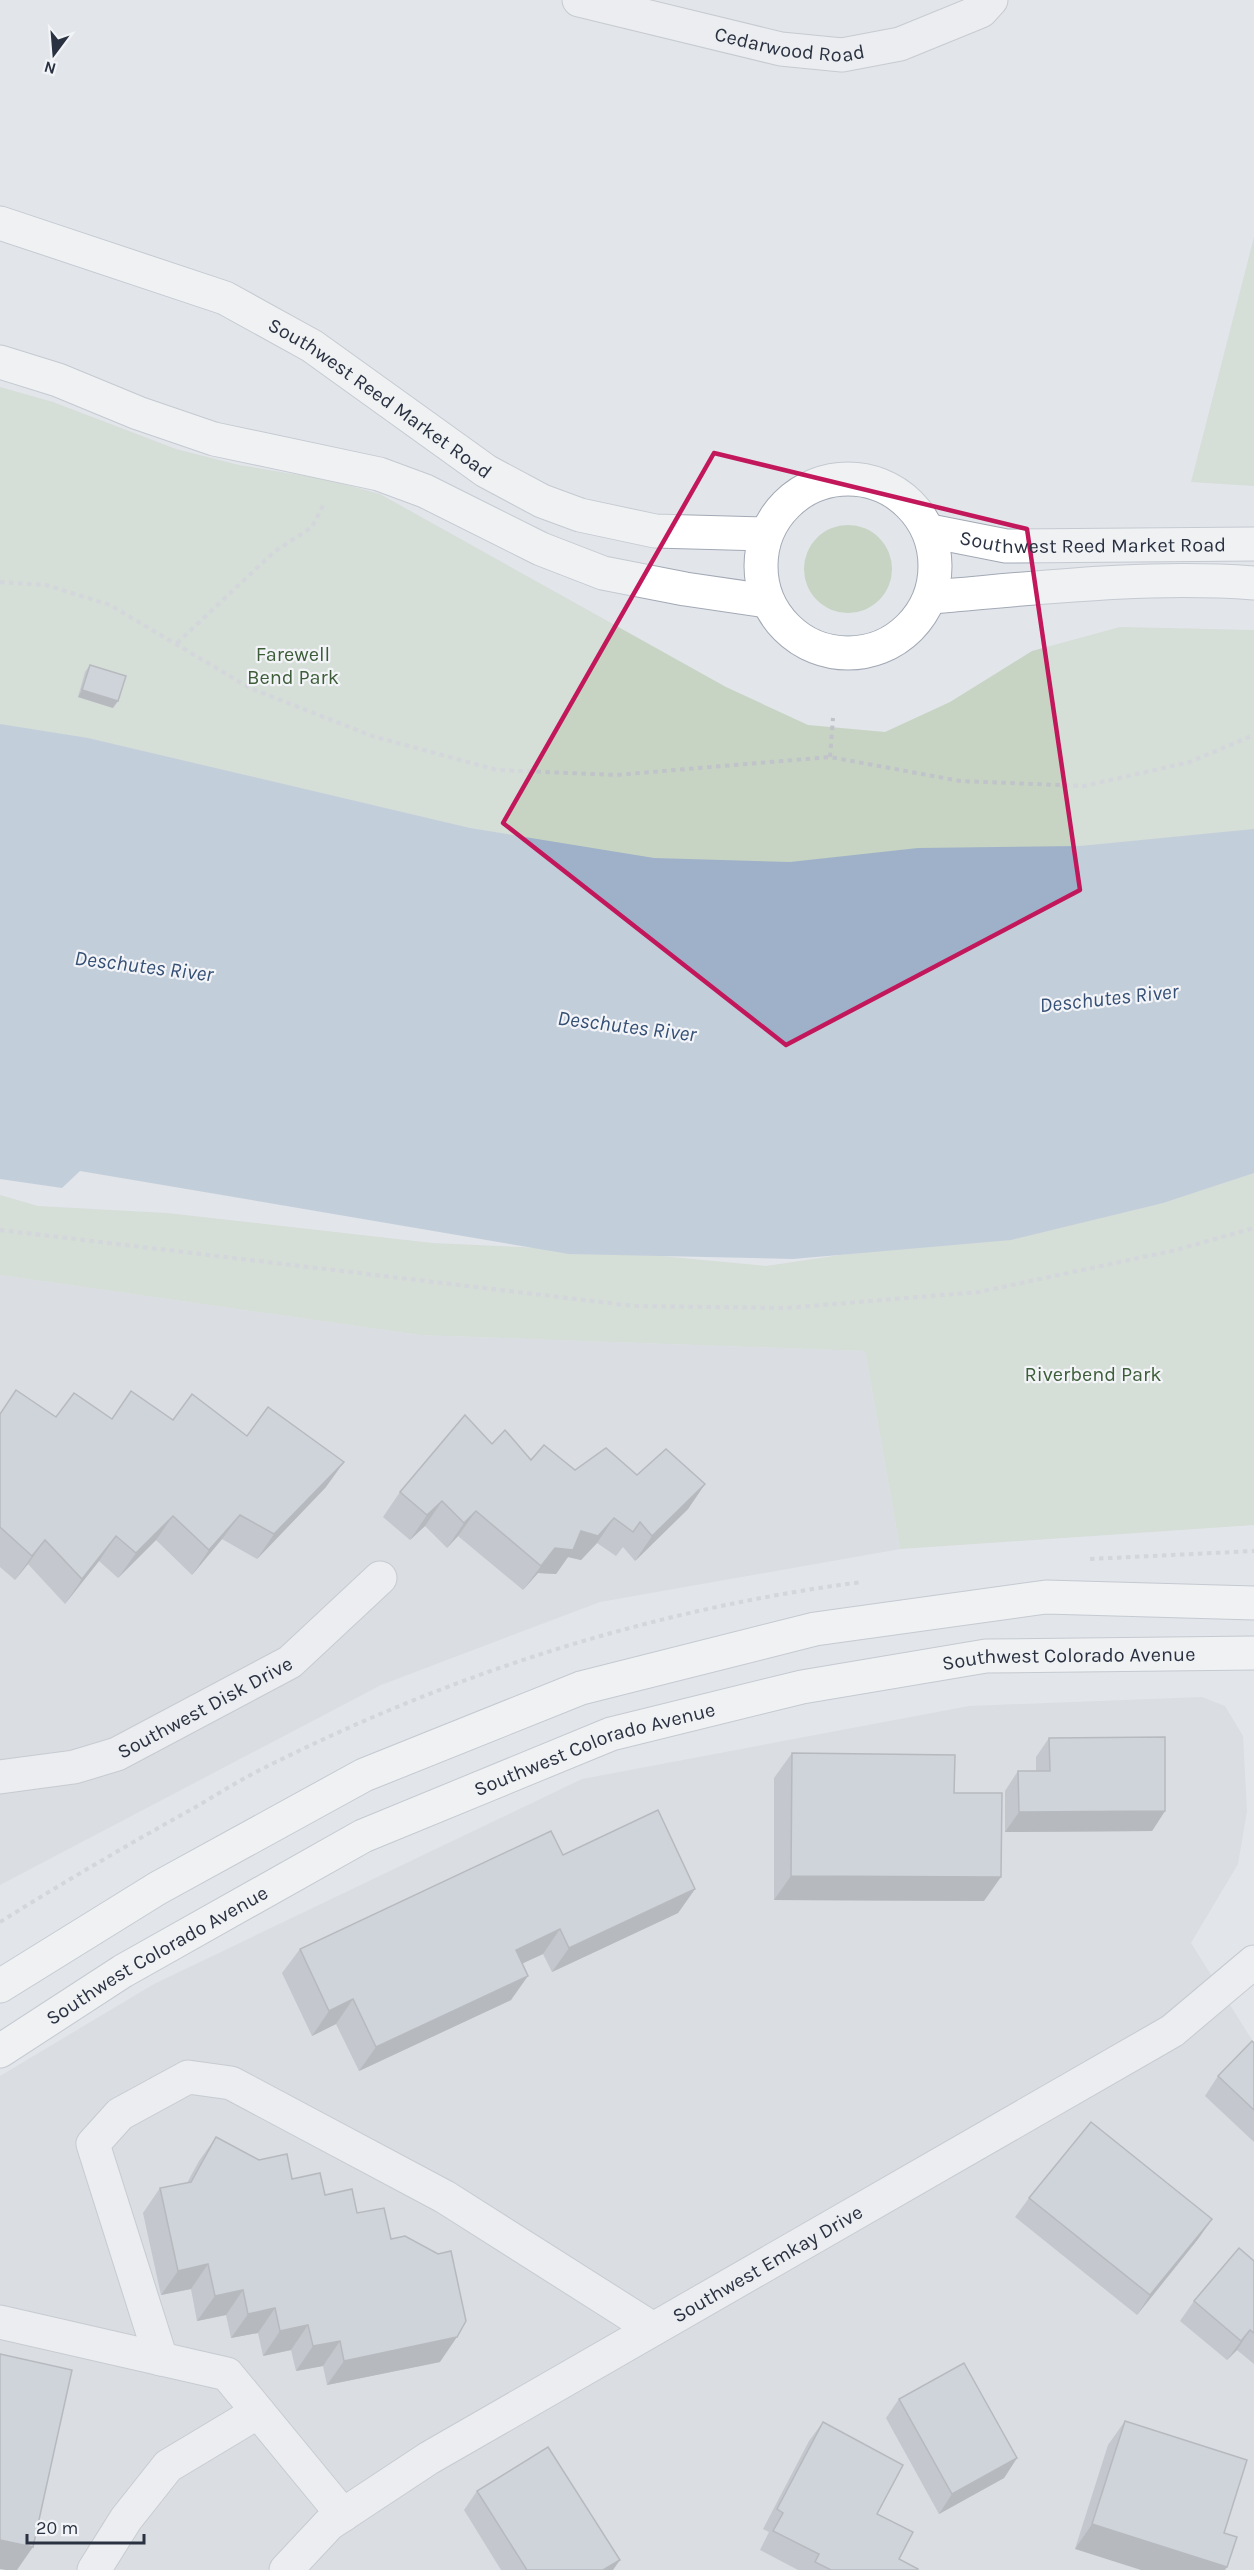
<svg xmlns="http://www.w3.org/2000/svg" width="1254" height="2570" viewBox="0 0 1254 2570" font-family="Karla,sans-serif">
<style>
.built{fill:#d0d4dc}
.green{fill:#c7d4c3}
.water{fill:#9eb1c9}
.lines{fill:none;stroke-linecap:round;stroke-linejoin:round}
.minor-casing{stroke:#a7acb4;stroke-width:35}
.major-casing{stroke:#a2a9b5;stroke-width:35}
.path{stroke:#c0c3c9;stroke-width:4;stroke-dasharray:4.5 4.5;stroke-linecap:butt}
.minor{stroke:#f5f6f8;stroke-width:33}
.major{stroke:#fff;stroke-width:33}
.wall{fill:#9fa3ab}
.shaded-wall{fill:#82858b}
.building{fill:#b9bec7;stroke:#82858b;stroke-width:1.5}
.marked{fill:none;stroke:#c2185b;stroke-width:4.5;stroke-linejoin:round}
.labels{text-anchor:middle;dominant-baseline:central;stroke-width:4.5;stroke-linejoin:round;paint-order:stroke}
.street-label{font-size:20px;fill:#2a3242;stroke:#f2f4f7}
.park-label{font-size:20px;fill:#3d5d38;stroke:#f2f4f7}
.water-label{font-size:21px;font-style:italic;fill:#354f75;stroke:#f2f4f7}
</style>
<rect width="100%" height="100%" fill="#e2e5ea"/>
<g class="built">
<path d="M0,1275L419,1335L865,1351L900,1549L600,1602L381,1685L0,1885Z"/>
<path d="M1202,1697L1225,1706L1243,1736L1247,1811L1238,1864L1191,1943L1254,2043V2570H0V2076L154,1984L582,1779L969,1706Z"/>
</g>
<g class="green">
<path d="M1254,237V486L1191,482Z"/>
<path d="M0,387L53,402L176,449L239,465L329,480L380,494L726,687L808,725L885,732L950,702L1032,651L1120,627L1254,630V875L897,894L0,801Z"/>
<circle cx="848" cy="569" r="44"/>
<path d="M1254,1141V1525L900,1549L865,1351L419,1335L0,1275V1195L38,1206L167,1213L432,1243L609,1251L766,1266L921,1243Z"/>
</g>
<path class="water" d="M0,724L88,738L470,828L654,858L790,862L918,848L1080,846L1254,829V1173L1163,1203L1011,1240L793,1259L569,1254L80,1171L62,1188L0,1179Z"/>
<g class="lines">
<g class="minor-casing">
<g id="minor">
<path id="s1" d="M579,0L781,49L842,55L900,44L981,11L991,0"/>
<path id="s2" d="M0,1777L74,1767L117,1754L290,1662L380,1578"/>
<path d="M0,2322L227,2374L343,2515"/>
<path d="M161,2359L93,2144L120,2114L188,2077L231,2083L445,2197L653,2329"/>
<path d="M94,2570L126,2519L168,2466L258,2412"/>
<path id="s3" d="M286,2570L329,2524L429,2458L1172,2031L1254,1962"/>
</g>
</g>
<g class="major-casing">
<g id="major">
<path id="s4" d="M0,223L225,298L312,346L486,471L542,501L580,515L655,531L766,534"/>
<path d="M0,362L58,380L138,413L214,439L379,474L425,491L541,549L603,573L685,589L767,601"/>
<circle cx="848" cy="566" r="87"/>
<path id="s5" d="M930,531L1006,546L1254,544"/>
<path d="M931,597C1038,588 1146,575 1254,583"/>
<path d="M0,1986L158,1888L364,1775L581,1688L815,1629L1046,1597L1254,1603"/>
<path id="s6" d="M0,2051L123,1971L363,1836L611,1734L802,1687L986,1656L1254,1653"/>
</g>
</g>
<g class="path">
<path d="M0,582L46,585L110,605L250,688L372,736L497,770L616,775L830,757L960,781L1084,786L1190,762L1254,735"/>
<path d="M177,643L274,552L312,527L325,502"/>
<path d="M830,757L833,718"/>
<path d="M0,1230L634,1306L786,1308L979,1292L1176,1250L1254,1228"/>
<path d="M1090,1559L1254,1551"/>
<path d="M0,1922C64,1882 129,1844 194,1808C221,1792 248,1775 276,1762C459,1671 659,1608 862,1582"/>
</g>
<use href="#minor" class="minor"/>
<use href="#major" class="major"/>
</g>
<g class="wall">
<path d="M90,665L113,708L78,697L85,672Z"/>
<path d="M0,1413L56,1417L173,1420L247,1436L326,1487L257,1559L222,1539L192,1575L156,1540L118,1578L99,1561L65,1604L28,1564L15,1580L0,1567Z"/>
<path d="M492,1444L531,1460L575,1470L637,1475L705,1484L688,1509L635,1561L623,1547L616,1556L597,1543L581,1560L568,1557L556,1574L538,1573L523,1590L458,1536L447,1548L425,1526L410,1540L383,1517L400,1492Z"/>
<path d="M1049,1738L1165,1811L1152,1831L1005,1832V1791L1018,1771H1036V1757Z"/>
<path d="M792,1753L954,1793L984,1901L774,1900V1778Z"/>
<path d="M563,1855L695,1889L678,1913L552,1972L543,1954L522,1963L511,2000L359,2071L336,2024L312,2036L282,1973L300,1949Z"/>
<path d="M1254,2043V2142L1205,2096L1218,2076Z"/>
<path d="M216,2137L292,2179L325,2195L357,2213L391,2239L440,2362L327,2385L323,2366L296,2371L291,2350L263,2356L258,2333L231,2338L226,2315L197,2321L191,2289L161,2295L143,2213L160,2188L187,2183L199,2161Z"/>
<path d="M1029,2198L1212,2219L1198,2239L1137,2315L1015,2217Z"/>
<path d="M1254,2261V2364L1237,2350L1227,2360L1180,2321L1194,2301Z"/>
<path d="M899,2399L1017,2458L1004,2478L939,2514L886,2418Z"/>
<path d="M1125,2421L1224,2533L1075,2549L1108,2445Z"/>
<path d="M823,2422L877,2514L899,2559L917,2570H798L760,2550L769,2532L763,2529L809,2441Z"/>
<path d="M477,2491L603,2570H501L464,2510Z"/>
</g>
<g class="shaded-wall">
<path d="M82,690L118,701L113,708L78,697Z"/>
<path d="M344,1462L326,1487L257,1559L274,1534Z"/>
<path d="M705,1484L688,1509L635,1561L652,1536Z"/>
<path d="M442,1501L425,1526L410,1540L427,1515Z"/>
<path d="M476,1511L458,1536L447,1548L464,1523Z"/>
<path d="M240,1515L222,1539L192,1575L209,1550Z"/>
<path d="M173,1516L156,1540L118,1578L136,1553Z"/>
<path d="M614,1518L597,1543L581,1560L568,1557L556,1574L538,1573L523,1590L541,1566L555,1548L581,1531Z"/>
<path d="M116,1536L99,1561L65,1604L82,1579Z"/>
<path d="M45,1540L28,1564L15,1580L32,1556Z"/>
<path d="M1165,1811L1152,1831L1005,1832L1019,1812Z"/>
<path d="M791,1876L1001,1877L984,1901L774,1900Z"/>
<path d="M695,1889L678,1913L552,1972L569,1948Z"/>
<path d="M560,1929L543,1954L498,1975L516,1950Z"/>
<path d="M528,1976L511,2000L359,2071L376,2047Z"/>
<path d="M353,1999L336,2024L312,2036L329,2011Z"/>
<path d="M1212,2219L1198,2239L1137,2315L1150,2295Z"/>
<path d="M208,2264L191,2289L161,2295L178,2271Z"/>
<path d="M243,2290L226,2315L197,2321L215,2296Z"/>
<path d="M275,2308L258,2333L231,2338L248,2314Z"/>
<path d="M308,2325L291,2350L263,2356L280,2331Z"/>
<path d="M1250,2330L1237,2350L1227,2360L1241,2341Z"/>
<path d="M457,2337L440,2362L327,2385L344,2361Z"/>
<path d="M340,2341L323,2366L296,2371L313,2346Z"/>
<path d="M1017,2458L1004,2478L939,2514L952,2494Z"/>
<path d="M1092,2524L1227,2567L1225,2570H1141L1075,2549Z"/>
<path d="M0,2540L33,2547L17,2570H6L0,2569Z"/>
<path d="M620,2560L613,2570H603Z"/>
</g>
<g class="building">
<path d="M90,665L126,676L118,701L82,690Z"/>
<path d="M16,1390L56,1417L74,1393L112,1419L131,1391L173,1420L192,1394L247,1436L268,1407L344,1462L274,1534L240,1515L209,1550L173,1516L136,1553L116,1536L82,1579L45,1540L32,1556L0,1527V1414Z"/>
<path d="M465,1415L492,1444L505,1430L531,1460L544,1445L575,1470L606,1448L637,1475L666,1449L705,1484L652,1536L640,1522L633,1532L614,1518L598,1536L581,1531L573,1550L555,1548L541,1566L476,1511L464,1523L442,1501L427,1515L400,1492Z"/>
<path d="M1165,1737V1811L1019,1812L1018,1771H1050L1049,1738Z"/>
<path d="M792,1753L955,1755L954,1793H1002L1001,1877L791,1876Z"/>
<path d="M658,1810L695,1889L569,1948L560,1929L516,1950L528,1976L376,2047L353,1999L329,2011L300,1949L551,1831L563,1855Z"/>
<path d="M1252,2041L1254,2043V2110L1218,2076Z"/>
<path d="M1091,2122L1212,2219L1150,2295L1029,2198Z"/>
<path d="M216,2137L259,2160L287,2154L292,2179L320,2173L325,2195L352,2189L357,2213L384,2208L391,2239L405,2236L438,2254L451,2251L466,2321L457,2337L344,2361L340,2341L313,2346L308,2325L280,2331L275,2308L248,2314L243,2290L215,2296L208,2264L178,2271L160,2188L191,2182Z"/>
<path d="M1239,2248L1254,2261V2333L1250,2330L1241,2341L1194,2301Z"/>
<path d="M0,2354L72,2370L33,2547L0,2540Z"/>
<path d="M964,2363L1017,2458L952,2494L899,2399Z"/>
<path d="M1125,2421L1247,2460L1224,2533L1237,2537L1227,2567L1092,2524Z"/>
<path d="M823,2422L903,2465L877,2514L913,2532L899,2559L918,2569L917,2570H831L815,2562L819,2554L773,2531L783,2513L777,2509Z"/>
<path d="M548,2447L620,2560L603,2570H527L477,2491Z"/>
</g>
<path d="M0 0H1254V2570H0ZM714,453L1027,529L1080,890L786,1045L503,823Z" fill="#e2e5ea" fill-opacity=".55" fill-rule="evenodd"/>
<path class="marked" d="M714,453L1027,529L1080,890L786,1045L503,823Z"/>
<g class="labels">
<g class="street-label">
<text stroke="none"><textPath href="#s1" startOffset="216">Cedarwood Road</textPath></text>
<text stroke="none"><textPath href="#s4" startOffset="422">Southwest Reed Market Road</textPath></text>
<text stroke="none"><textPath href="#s5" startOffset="164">Southwest Reed Market Road</textPath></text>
<text stroke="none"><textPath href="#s6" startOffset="1156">Southwest Colorado Avenue</textPath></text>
<text stroke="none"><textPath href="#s2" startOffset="219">Southwest Disk Drive</textPath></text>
<text stroke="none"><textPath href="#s6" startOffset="670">Southwest Colorado Avenue</textPath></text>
<text stroke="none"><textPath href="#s6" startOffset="184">Southwest Colorado Avenue</textPath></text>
<text stroke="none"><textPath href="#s3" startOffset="573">Southwest Emkay Drive</textPath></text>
</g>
<g class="park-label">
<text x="293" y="654">Farewell<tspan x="293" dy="23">Bend Park</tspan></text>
<text x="1093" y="1374">Riverbend Park</text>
</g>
<g class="water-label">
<text transform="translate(144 966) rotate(7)">Deschutes River</text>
<text transform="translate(1109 998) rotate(-6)">Deschutes River</text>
<text transform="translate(627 1026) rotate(7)">Deschutes River</text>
</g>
</g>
<g transform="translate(54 54) rotate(196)" stroke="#f2f4f7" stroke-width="4.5" paint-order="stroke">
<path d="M0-4.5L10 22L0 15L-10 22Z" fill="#2a3242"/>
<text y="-9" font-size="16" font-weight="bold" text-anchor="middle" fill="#2a3242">N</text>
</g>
<path d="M27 2534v9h117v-9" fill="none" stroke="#2a3242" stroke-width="3"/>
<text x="36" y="2534" font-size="18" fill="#2a3242" stroke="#f2f4f7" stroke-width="4.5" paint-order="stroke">20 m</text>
</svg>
